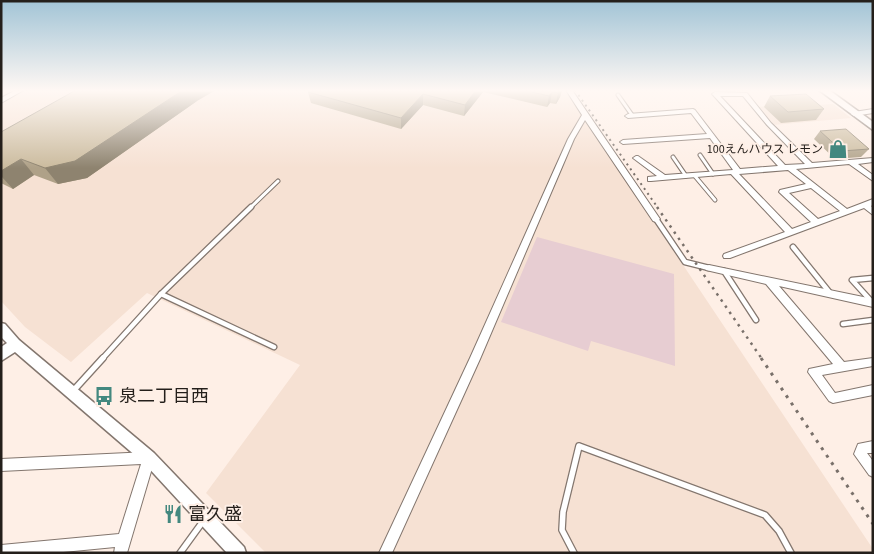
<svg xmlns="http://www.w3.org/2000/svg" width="874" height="554" viewBox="0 0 874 554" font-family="'Source Sans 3','Noto Sans JP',sans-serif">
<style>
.built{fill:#f6e1d3}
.green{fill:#e7cdd2}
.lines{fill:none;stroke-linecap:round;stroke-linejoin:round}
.service-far2-casing{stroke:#83766e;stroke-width:5}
.service-far1-casing{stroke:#83766e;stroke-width:7}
.service-casing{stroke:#83766e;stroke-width:8}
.minor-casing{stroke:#83766e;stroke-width:2}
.tertiary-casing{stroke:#83766e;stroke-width:3}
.secondary-casing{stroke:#83766e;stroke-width:3}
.service-far2{stroke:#fff;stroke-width:3}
.service-far1{stroke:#fff;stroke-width:4.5}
.service{stroke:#fff;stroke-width:5.5}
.minor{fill:#fff;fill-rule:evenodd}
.tertiary{fill:#fff;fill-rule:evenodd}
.secondary{fill:#fff;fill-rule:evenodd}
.rail-far2{stroke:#79706a;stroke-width:2;stroke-dasharray:2 4;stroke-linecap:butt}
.rail-far1{stroke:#79706a;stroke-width:2.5;stroke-dasharray:2.5 5;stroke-linecap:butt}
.rail{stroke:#79706a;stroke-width:3;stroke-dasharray:3 6;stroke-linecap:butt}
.wall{fill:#afa188}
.shaded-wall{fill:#8e836f}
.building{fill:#cbbb9e;stroke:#8e836f}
.labels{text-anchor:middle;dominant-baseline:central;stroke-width:4;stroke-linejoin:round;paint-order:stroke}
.far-poi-label{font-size:12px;fill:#241f1b;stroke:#feefe6;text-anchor:end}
.near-poi-label{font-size:18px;fill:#241f1b;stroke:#feefe6;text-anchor:start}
</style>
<rect width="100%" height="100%" fill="#feefe6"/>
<g class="built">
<path d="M23,90H566L873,549V553H266L206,493L300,365L147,293L71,362L25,327L1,301V104Z"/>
<path d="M800,103L803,106L833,104L851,118L773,125L758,107Z"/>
</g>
<path class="green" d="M537,237L674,274L675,366L591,341L588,351L501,322Z"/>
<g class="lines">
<g class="service-far2-casing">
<g id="service-far2">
<path d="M618,95L632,115"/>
<path d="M700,155L713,174"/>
<path d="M673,157L686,176"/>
<path d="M694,175L715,200"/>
<path d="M250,208L278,181"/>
</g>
</g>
<g class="service-far1-casing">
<g id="service-far1">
<path d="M656,219L685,262L709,268"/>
<path d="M793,247L830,293"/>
<path d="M724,271L756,320"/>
<path d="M161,294L274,347"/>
<path d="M872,302L852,280L873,278"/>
<path d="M843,324L873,320"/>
<path d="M102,359L161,294L251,207"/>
</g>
</g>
<g class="service-casing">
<g id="service">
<path d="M73,391L103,358"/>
<path d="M180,553L204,520"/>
<path d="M574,553L562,530L563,512L579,446L765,515L779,531L791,553"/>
</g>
</g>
<g class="minor-casing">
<g id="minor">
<path d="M16,90H24L1,103V98Z"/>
<path d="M566,90H572L660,219L656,222L653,221L585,120L574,139L480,359L392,553H379L470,358L568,139L582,115Z"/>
<path d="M715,92L747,93L771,123L812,163L873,158V162L858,164L873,175V181L849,164L796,169L847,209L873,199V205L871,206L873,208V215L864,208L730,258H724L723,256L724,254L785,232L731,174L651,181H648V177L657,176L633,158L636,156H638L665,175L733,170L710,138L623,144L620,142L623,140L707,134L691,113L628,118L625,116L628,114L693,109L695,110L740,169L778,166L713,95L712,94ZM720,96H743L767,125L805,164L785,165ZM788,170L806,184L780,190L779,192L811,222L792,229L739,174ZM811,188L840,211L818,219L789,193Z"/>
<path d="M873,109V113L854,116L851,114L854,112Z"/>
<path d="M709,265L873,299V307L779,286L844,362L873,358V366L822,375L835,393L873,385V395L833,403L829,401L808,372L809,369L833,364L766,284L706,270L705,268L706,266Z"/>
<path d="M873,441V453H867L873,461V477L869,475L854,454L858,444Z"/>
<path d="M149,452L153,454L155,458L127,553H114L115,547L53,553H1V545L119,534L141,464L1,471V459Z"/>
</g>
</g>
<g class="tertiary-casing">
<path id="tertiary" d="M1,323L5,324L19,340L154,453L244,547L246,553H227L144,463L15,352L1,361V347L7,343L1,337Z"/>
</g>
<g class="secondary-casing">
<path id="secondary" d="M819,90H829L873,122V130Z"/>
</g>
<use href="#service-far2" class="service-far2"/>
<use href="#service-far1" class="service-far1"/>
<use href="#service" class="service"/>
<use href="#minor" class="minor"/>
<use href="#tertiary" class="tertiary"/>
<use href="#secondary" class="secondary"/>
<path class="rail-far2" d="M575,90L658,208"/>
<path class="rail-far1" d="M657,207L762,359"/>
<path class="rail" d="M761,358L873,524"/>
</g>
<g class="wall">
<path d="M310,90H562L560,97L556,104L550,103L547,107L483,92L464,116L423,105L401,129L311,103L308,92Z"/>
<path d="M770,96L824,109L816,120L781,123L764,107Z"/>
<path d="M197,101L87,178L58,184L34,175L13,189L1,183V132Z"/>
<path d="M820,131L869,149L861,157L835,159L814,139Z"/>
</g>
<g class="shaded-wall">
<path d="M183,90H216L197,101L87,178L58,184L45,168Z"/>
<path d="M476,90H483V92L464,116L465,105Z"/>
<path d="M560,90H562L560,97L556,104L558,93Z"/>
<path d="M552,92L550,103L547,107L549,96Z"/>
<path d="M423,94V105L401,129V118Z"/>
<path d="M21,159L34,175L13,189L1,176V171Z"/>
</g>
<g class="building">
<path d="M76,90H183L75,161L45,168L21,159L1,171V132Z"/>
<path d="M310,90H476L465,105L423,94L401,118L308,92Z"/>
<path d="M523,90H560L558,93L552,92L549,96Z"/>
<path d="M806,94L824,109L788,112L770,96Z"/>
<path d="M846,129L869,149L842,151L820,131Z"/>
</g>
<linearGradient id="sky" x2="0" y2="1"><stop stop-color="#a2c4d6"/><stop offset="0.54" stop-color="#fff8f4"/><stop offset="1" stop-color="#fff8f4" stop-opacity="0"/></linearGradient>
<rect width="874" height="168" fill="url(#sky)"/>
<defs>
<g id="shop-bare" transform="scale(1.5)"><path d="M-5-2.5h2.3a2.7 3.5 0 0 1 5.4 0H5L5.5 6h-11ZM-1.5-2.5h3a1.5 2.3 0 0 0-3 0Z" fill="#43887f" stroke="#feefe6" stroke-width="2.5" paint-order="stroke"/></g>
<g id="bus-bare" transform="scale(1.5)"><path d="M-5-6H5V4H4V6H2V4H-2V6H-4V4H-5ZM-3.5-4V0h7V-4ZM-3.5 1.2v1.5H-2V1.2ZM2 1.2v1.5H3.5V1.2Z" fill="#43887f" stroke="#feefe6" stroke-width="2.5" paint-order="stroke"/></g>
<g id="restaurant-bare" transform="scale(1.5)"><path d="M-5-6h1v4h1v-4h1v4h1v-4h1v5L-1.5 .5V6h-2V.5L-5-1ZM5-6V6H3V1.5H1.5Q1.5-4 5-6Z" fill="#43887f" stroke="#feefe6" stroke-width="2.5" paint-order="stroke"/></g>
</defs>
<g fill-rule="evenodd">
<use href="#shop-bare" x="838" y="149"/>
<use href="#bus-bare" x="104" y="396"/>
<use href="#restaurant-bare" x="173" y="514"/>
</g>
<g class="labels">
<g class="far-poi-label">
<text x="823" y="149">100えんハウス レモン</text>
</g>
<g class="near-poi-label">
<text x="119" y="396">泉二丁目西</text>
<text x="188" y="514">富久盛</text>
</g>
</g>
<rect width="874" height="554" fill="none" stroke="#241f1b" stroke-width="5"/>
</svg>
